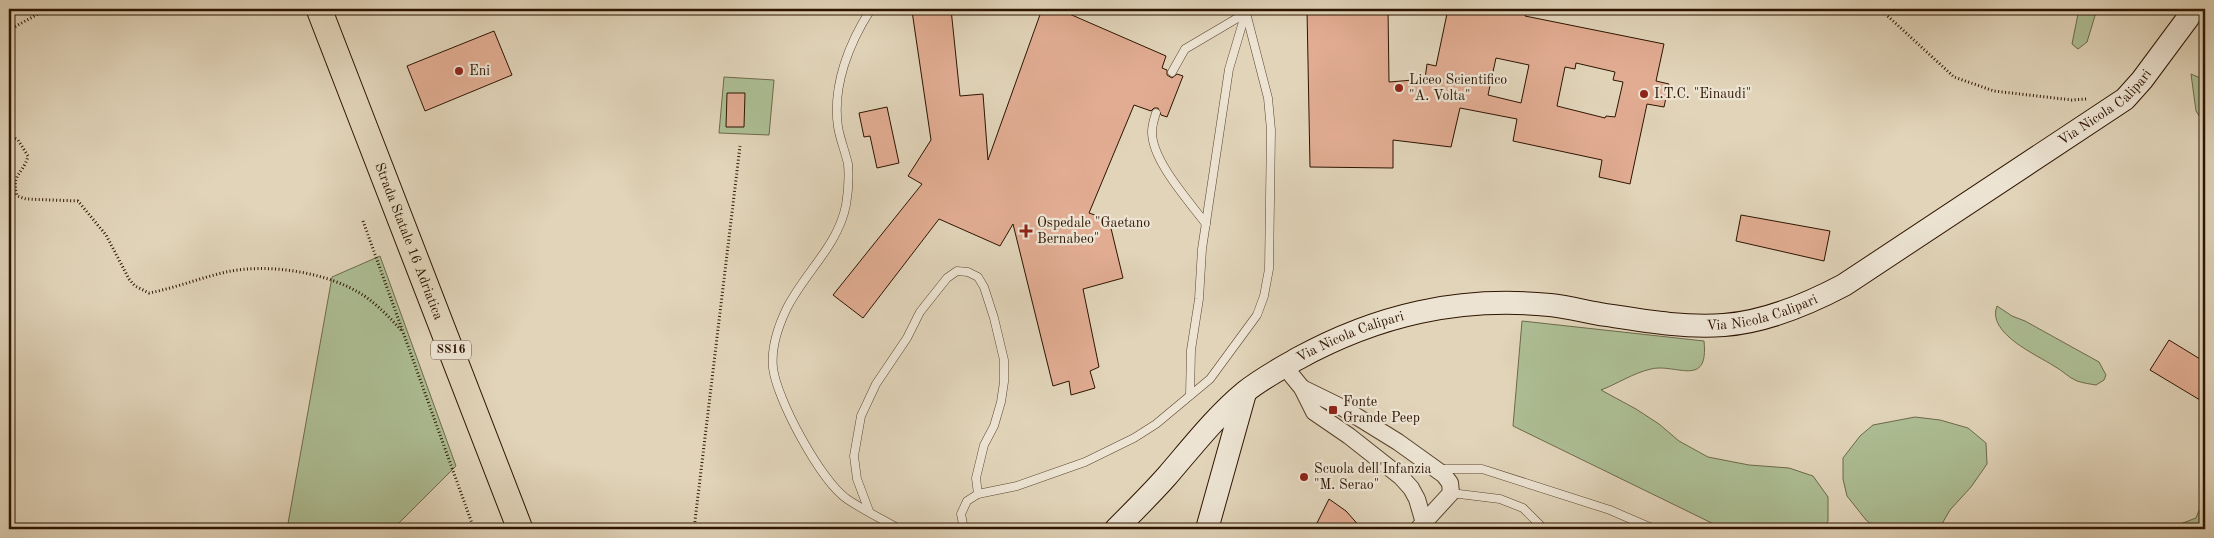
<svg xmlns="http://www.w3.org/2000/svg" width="2214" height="538" viewBox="0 0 2214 538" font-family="'Old Standard TT',serif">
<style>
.green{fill:#adbe94;stroke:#6d694a}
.building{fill:#e1ac92;stroke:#2d1400;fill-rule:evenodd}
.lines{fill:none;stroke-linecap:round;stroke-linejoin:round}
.lane-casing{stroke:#5a442e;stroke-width:9}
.street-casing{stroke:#5a442e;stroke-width:18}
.secondary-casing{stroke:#2d1400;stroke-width:24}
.primary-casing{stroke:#2d1400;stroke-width:27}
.path{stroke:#2d1400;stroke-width:3;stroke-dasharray:1 2.5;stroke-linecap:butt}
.lane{stroke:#ece3d2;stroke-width:8}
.street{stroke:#ece3d2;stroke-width:16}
.secondary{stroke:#ece3d2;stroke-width:22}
.primary{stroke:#e1d4b9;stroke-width:25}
.poi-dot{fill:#8f2418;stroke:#ece3d2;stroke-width:2}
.labels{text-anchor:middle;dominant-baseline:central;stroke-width:4.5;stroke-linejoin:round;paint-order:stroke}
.shield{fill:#ece3d2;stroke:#66523f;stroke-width:1}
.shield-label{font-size:12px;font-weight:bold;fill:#2d1400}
.poi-label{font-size:14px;fill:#2d1400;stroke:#ece3d2;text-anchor:start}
.street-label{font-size:14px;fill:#2d1400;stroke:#ece3d2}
</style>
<rect width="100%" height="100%" fill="#e1d4b9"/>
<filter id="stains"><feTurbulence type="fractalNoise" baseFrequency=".004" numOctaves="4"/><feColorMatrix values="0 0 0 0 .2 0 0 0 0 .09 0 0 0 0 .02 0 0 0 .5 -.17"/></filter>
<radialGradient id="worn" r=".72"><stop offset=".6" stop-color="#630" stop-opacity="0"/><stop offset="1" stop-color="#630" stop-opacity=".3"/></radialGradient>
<g class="green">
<path d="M2079,9H2097L2087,42L2078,49L2072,44Z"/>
<path d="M2191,74L2205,80V125L2196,111Z"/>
<path d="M724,77L774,80L769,135L719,133Z"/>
<path d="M380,256L456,466L393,529H287L332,277Z"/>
<path d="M1997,306L2012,316L2025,321L2099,362L2106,375L2104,380L2096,385C2090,384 2083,383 2077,381C2069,378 2062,370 2054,366C2037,355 1986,333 1997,306Z"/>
<path d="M1522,321L1704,341C1709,389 1676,363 1651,369C1633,373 1617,384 1601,390L1636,409L1659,424L1679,441L1708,457L1749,465L1789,468L1813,476L1828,497V521L1823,529H1724L1513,426Z"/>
<path d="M1915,417L1940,420L1968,428L1986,443L1987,464L1971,487L1950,510L1939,529H1877L1866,520L1847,496L1843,479V458L1860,436L1873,425Z"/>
<path d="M2205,496V529H2167L2196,518Z"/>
</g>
<g class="building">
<path d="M925,9H951L960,96L983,94L988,160L1042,9H1058L1166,56L1162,68L1167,70V75L1172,78L1177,74L1183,76L1167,117L1161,115L1158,108H1154L1151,111L1134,105L1089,213L1109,220L1123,278L1083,289L1099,367L1090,371L1095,388L1071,395L1069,381L1053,386L1013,224L1000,246L939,219L863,318L833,295L922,184L908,176L931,140L912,11Z"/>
<path d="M1307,9H1388L1389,82L1425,79L1427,64L1436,66L1448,9H1527L1525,16L1664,44L1656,81L1669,84L1664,107L1647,104L1630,184L1599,177L1602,160L1513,141L1517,119L1460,108L1451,147L1393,140V168L1310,167ZM1496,58L1529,65L1521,103L1488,95ZM1576,63L1615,72L1613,80L1623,82L1615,117L1606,116L1605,118L1557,106L1565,67L1575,69Z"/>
<path d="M494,31L512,75L425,111L407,66Z"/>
<path d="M727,93H745L744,127H726Z"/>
<path d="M887,107L899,163L877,168L870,136L864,137L859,113Z"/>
<path d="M1741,215L1830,231L1824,261L1736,241Z"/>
<path d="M2169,340L2205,362V403L2150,370Z"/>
<path d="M1329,499L1346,511L1362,529H1314Z"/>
</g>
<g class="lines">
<g class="lane-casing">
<g id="lane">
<path d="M871,9C849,43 832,86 838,127C840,139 845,151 848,164C849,175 848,193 846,205C838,246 804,273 786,310C778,327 771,349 773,368C777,400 821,481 847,499C863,510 882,519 899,529"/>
<path d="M1172,72L1185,49L1246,13"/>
<path d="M1156,113C1154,119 1152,126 1152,132C1152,161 1189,201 1206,224"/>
<path d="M1190,395L1191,350L1199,299L1202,249L1229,69L1245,15"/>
<path d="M1441,469H1482L1610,510L1654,529"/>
<path d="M1451,493L1500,499L1523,508L1544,529"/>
<path d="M869,511L857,479L854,456L861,416L876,384L907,338L920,312L947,278L957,271L968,272L978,277L984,287L994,318L1004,360V382L1001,402L994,426L984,445L976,478L978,494"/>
<path d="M964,529L961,514L967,501L978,494L1017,486L1085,462L1134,438L1156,424L1210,379L1257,315L1264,296L1269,269L1271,130L1268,98L1245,9"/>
</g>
</g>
<g class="street-casing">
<g id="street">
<path d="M1284,366L1302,388L1314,412L1349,436L1401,477L1411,488L1417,499L1424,523"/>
<path d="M1302,388L1343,408L1398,442L1444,475L1450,483L1451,493L1418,529"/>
</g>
</g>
<g class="secondary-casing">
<g id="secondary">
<path id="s1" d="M1116,529C1133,512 1151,494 1167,476C1192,447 1216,416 1245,392C1261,379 1280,369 1297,359C1377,315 1459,296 1550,305C1569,307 1587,312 1606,315C1645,321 1685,328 1724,325C1766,322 1808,304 1844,285L2125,99L2142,80L2188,18L2192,9"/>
<path d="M1207,529L1245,393"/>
</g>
</g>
<g class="primary-casing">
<g id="primary">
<path id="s2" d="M319,9L520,529"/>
</g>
</g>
<g class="path">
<path d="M1880,9L1954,77L1994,91L2072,100L2087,99"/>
<path d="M9,30L47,9"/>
<path d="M9,135L18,140L28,156C23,175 11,173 17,196L26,199L78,201L106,235L129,279L135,286L149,293C175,288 200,278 226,272C268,263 327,272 363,295C378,305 390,318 402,331"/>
<path d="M363,221L474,529"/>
<path d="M694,529L740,146"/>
</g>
<use href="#lane" class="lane"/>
<use href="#street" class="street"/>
<use href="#secondary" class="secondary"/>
<use href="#primary" class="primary"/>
</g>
<g class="poi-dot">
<circle cx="459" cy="71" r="5"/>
<circle cx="1399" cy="88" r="5"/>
<circle cx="1644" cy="94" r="5"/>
<path d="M1023.5 223.5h5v5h5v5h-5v5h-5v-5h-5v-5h5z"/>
<rect x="1328" y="405" width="10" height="10" rx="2.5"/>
<circle cx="1304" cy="477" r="5"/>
</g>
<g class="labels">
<rect class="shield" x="431" y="340.5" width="40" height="19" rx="4"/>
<g class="shield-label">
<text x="451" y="350">SS16</text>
</g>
<g class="poi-label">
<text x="469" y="71">Eni</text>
<text x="1409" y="80">Liceo Scientifico<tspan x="1409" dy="16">"A. Volta"</tspan></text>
<text x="1654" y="94">I.T.C. "Einaudi"</text>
<text x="1037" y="223">Ospedale "Gaetano<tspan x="1037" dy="16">Bernabeo"</tspan></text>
<text x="1343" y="402">Fonte<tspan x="1343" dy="16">Grande Peep</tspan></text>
<text x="1314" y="469">Scuola dell'Infanzia<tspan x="1314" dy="16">"M. Serao"</tspan></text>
</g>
<g class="street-label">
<text stroke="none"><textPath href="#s1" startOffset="1132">Via Nicola Calipari</textPath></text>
<text stroke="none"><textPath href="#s2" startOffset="249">Strada Statale 16 Adriatica</textPath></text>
<text stroke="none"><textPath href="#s1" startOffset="728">Via Nicola Calipari</textPath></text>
<text stroke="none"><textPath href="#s1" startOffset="308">Via Nicola Calipari</textPath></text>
</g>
</g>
<rect width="2214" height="538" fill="none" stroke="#e1d4b9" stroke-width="30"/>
<rect x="10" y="10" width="2194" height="518" fill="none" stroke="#2d1400" stroke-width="2.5"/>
<rect x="15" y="15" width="2184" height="508" fill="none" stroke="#2d1400"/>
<rect width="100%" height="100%" filter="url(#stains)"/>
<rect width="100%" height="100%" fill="url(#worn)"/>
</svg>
